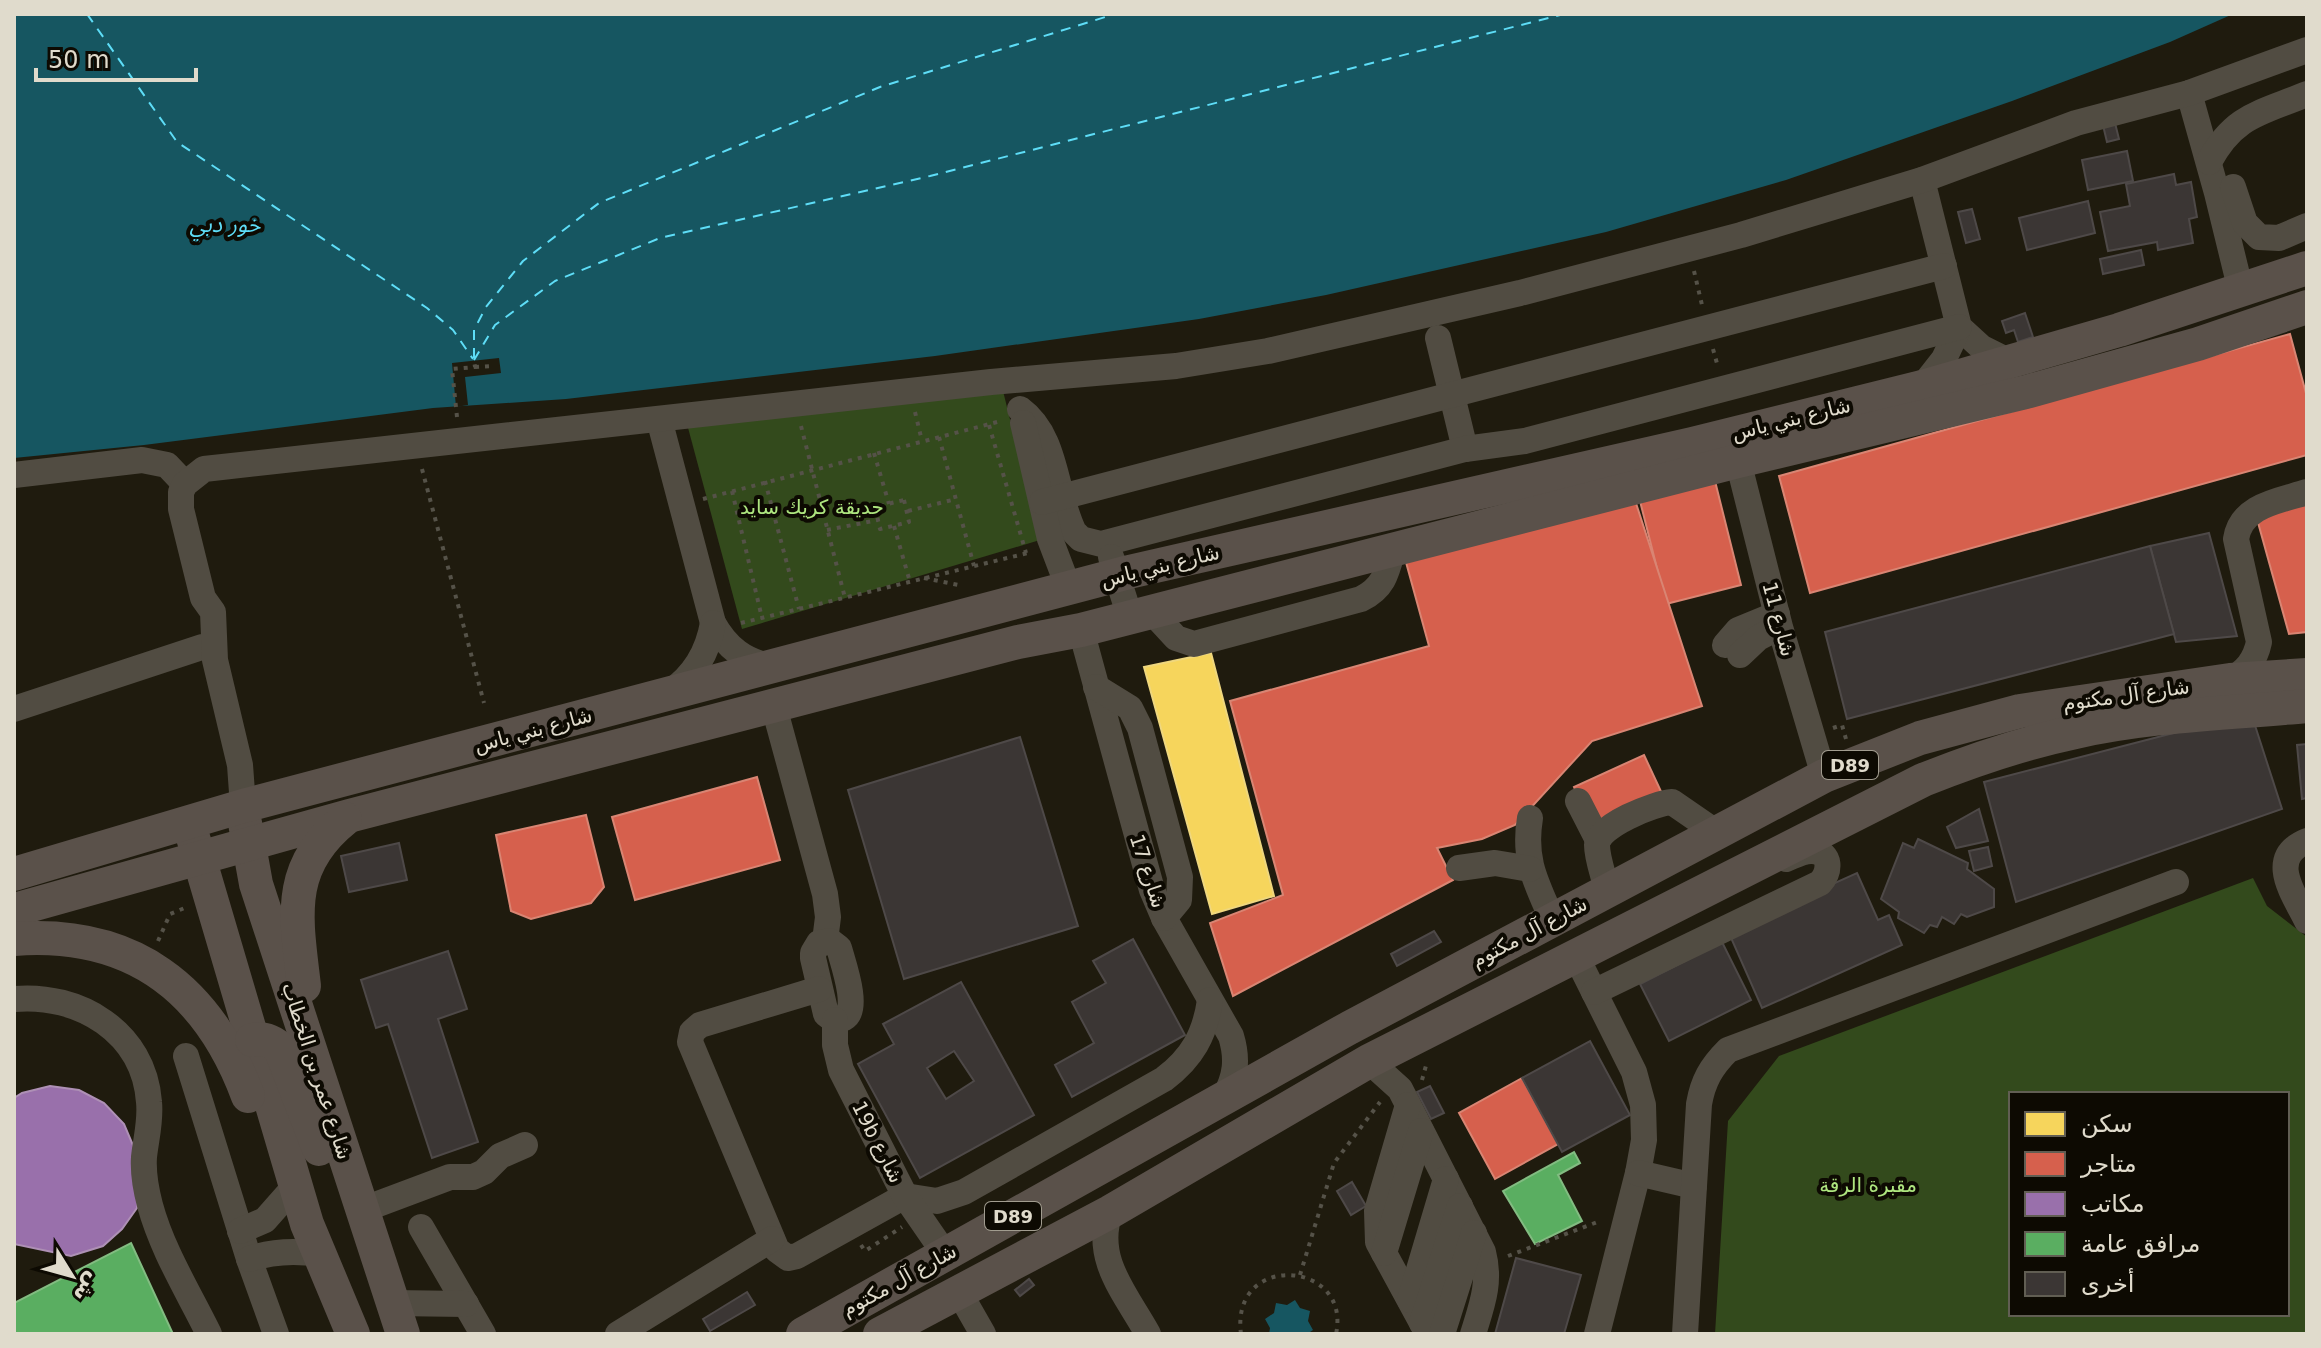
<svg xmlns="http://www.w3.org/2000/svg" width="2321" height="1348" viewBox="0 0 2321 1348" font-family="'DejaVu Sans','Noto Sans Arabic',sans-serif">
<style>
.green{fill:#334a1c;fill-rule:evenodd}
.water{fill:#165661}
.pier{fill:#1f1b0e}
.homes{fill:#f6d55c;stroke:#efd77e;stroke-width:2}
.shops{fill:#d6604d;stroke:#d98573;stroke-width:2}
.offices{fill:#9970ab;stroke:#ae90b5;stroke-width:2}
.public{fill:#5aae61;stroke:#82bc81;stroke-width:2}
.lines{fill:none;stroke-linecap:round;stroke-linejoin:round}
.ferry{stroke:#5eddf7;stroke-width:2;stroke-dasharray:10 8;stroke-linecap:butt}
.building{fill:#3b3634;stroke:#4e4948;stroke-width:2;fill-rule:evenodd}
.path{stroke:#555248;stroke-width:4;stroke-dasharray:4 6;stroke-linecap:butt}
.minor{stroke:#514c42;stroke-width:26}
.major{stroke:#5a514a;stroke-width:34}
.labels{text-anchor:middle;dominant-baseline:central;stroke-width:8;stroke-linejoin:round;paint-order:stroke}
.shield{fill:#0d0a02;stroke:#a19c8f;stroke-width:2}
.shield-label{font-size:18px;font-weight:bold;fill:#e0dbcc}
.street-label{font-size:20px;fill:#e0dbcc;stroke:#0d0a02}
.park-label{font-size:20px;fill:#aee67f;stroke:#0d0a02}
.water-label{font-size:22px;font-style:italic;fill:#5eddf7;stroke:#0d0a02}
</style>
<rect width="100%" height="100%" fill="#1f1b0e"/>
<g class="green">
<path d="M1002,387L1040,540L742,629L687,424Z"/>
<path d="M2253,878L2267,906L2307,937V1334H1715L1728,1121L1779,1056ZM2011,1094H2287V1314H2011Z"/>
</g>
<g class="water">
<path d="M14,14H2233L2170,42L2012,101L1786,180L1606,232L1326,295L1199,319L935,356L566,399L433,408L144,445L14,458Z"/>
<path d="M1295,1300L1300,1308L1310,1311L1308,1321L1313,1330L1307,1334H1269L1270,1328L1265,1319L1274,1313L1276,1303L1287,1305Z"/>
</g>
<path class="pier" d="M499,358L501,373L465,377L468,405L456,407L452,363Z"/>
<path class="homes" d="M1211,653L1274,896L1212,914L1144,667Z"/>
<g class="shops">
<path d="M2290,334L2307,397V455L1810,593L1779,476Z"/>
<path d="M1715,481L1741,585L1666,604L1640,501Z"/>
<path d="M1633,494L1702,706L1592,741L1515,825L1482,839L1437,848L1453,880L1233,996L1210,923L1283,895L1230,701L1429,646L1404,555Z"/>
<path d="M2307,503V632L2289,634L2257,519Z"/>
<path d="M1644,755L1665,800L1594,832L1574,787Z"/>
<path d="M757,777L780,860L635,900L612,817Z"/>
<path d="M586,815L604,887L591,903L531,919L511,911L496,835Z"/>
<path d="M1522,1078L1558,1144L1495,1179L1459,1113Z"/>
</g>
<path class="offices" d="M50,1086L79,1090L104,1103L124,1124L135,1150L140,1183L137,1208L122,1229L103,1246L71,1256L14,1244V1098L22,1093Z"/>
<g class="public">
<path d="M1574,1152L1580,1163L1558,1175L1582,1221L1535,1244L1503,1191Z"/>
<path d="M131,1243L173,1334H14V1303Z"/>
</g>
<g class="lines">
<g class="ferry">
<path d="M87,14L177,142L427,308L453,330L473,359"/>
<path d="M474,358V330L486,307L523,261L599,203L880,87L1115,14"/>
<path d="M474,360L495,325L555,281L660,238L930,176L1564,14"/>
</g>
</g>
<g class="building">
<path d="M2114,119L2119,139L2107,142L2102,121Z"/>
<path d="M2127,151L2133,181L2088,190L2082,160Z"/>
<path d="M2174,174L2176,185L2191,182L2197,217L2189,219L2193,243L2158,250L2157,242L2108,251L2100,212L2130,206L2126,184Z"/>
<path d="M2088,201L2095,233L2027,250L2019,218Z"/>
<path d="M1972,209L1980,239L1966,243L1958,212Z"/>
<path d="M2141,250L2144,265L2103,274L2100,259Z"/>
<path d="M2025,313L2033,337L2018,342L2014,330L2006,333L2002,321Z"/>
<path d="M2209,533L2237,636L2176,642L2150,546Z"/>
<path d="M2150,546L2174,634L1847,719L1825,632Z"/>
<path d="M2251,713L2282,809L2016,902L1984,782Z"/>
<path d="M1020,737L1078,926L904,979L848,790Z"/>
<path d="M2307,744V798L2302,799L2297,745Z"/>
<path d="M1979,809L1988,841L1956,848L1947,827Z"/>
<path d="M1918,839L1968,863L1967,869L1994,889V907L1967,917L1961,914L1954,924L1942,917L1937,927L1930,925L1924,933L1898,918L1899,912L1881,899L1903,843L1914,848Z"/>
<path d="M399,843L407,880L349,892L341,856Z"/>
<path d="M1988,847L1992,866L1974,871L1969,851Z"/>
<path d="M1857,873L1878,920L1889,915L1902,945L1762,1008L1728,931Z"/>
<path d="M1434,931L1441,942L1397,966L1391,954Z"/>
<path d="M1133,939L1185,1035L1072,1097L1055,1065L1094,1043L1072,1002L1106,983L1093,961Z"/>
<path d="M1722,942L1751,1000L1669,1041L1640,984Z"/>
<path d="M448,951L467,1009L438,1019L478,1142L432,1158L388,1024L376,1028L361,980Z"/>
<path d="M961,982L1034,1115L920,1178L858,1064L894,1044L883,1024ZM954,1051L974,1081L946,1099L927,1068Z"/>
<path d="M1590,1041L1630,1115L1562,1152L1522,1078Z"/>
<path d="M1430,1086L1444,1113L1431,1119L1417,1092Z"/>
<path d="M1352,1182L1366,1206L1351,1215L1337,1191Z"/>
<path d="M1516,1258L1581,1275L1564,1334H1495Z"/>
<path d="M1029,1279L1034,1285L1020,1296L1015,1290Z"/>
<path d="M747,1292L755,1305L710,1331L703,1319Z"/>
</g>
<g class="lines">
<g class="path">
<path d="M1694,271L1702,305"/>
<path d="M1713,349L1718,367"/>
<path d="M475,367L492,366"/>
<path d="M915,412L922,441"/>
<path d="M457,417L452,369L475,367L474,360"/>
<path d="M989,425L1026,553"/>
<path d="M801,426L845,598"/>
<path d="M939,437L974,566"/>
<path d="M874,453L889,504"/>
<path d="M422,469L484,703"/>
<path d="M765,481L799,609"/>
<path d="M732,491L762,618"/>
<path d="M703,499L1001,421"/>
<path d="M904,500L909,522L880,529L875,507Z"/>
<path d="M908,511L956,499"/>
<path d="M894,526L910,582"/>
<path d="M827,530L878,520"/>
<path d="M924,578L963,586"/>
<path d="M741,623L1032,552"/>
<path d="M1833,728L1842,725L1846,739"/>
<path d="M158,941L170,914L187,907"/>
<path d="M1422,1080L1427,1062"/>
<path d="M861,1245L865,1251L902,1227"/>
<path d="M1508,1256L1600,1221"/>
<path d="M1300,1275L1334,1163L1380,1102"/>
<path d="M1241,1334C1230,1251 1352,1260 1336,1334"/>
</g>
<g class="minor">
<path d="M2189,93L2217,193L2241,291"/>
<path d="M2209,162C2234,115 2261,113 2307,94"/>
<path d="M1922,180L1959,327L1982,348L2010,362"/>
<path d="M2233,187L2245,223L2259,237L2279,238L2307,226"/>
<path d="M1438,338L1465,449"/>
<path d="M1922,387L1944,359L1959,327"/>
<path d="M1020,409C1058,437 1054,492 1074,532L1081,539L1101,544L1465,449L1525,441L1959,327"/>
<path d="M659,419L713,623C727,648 744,661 773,667"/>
<path d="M1023,423L1050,539L1069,589"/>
<path d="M1738,461L1780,627L1824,776"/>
<path d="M14,475L142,460L167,465L185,484"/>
<path d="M1042,502L1944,266"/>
<path d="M1111,557L1130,617"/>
<path d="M1152,612L1176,638L1194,644L1361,599C1384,588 1387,572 1393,549"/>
<path d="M1081,630L1152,890L1164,918L1231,1036C1238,1059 1236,1077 1224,1098"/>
<path d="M1725,645L1738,630L1777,614"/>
<path d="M1740,655L1758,638L1779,627"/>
<path d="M2230,680C2246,671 2255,661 2259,642L2236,539C2241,505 2279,501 2307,492"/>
<path d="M1096,687L1130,708L1140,728L1180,877L1179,900L1164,918"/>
<path d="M670,692C695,675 708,652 713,623"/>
<path d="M774,707L825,894L828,917L825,941"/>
<path d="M14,709L202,647"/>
<path d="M1578,801L1598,840"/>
<path d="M243,806L240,765L215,660L213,612L203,598L181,509V492L185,484L204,469L991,382L1176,366L1268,351L1520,293L1741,235L1922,180L2076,123L2189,93L2307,50"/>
<path d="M1530,818C1523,860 1536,882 1552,919"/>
<path d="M2307,841C2266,858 2294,894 2307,921"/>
<path d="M1459,868L1495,863L1530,869"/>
<path d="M1607,890C1604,876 1597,859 1597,845C1597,826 1655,803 1672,802L1717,833"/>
<path d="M830,941L839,948C843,963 860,1010 844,1018C836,1022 831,1018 826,1014L813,958V953L819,943Z"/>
<path d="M1575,954L1634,1072L1643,1105L1644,1140L1638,1173L1597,1334"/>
<path d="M819,989L700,1025L692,1032L690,1042L777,1250L788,1258L797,1256L905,1196L937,1201L964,1192L1164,1079C1192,1058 1205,1035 1210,1000"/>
<path d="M1594,992L1820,883C1830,872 1832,853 1813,851C1804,850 1794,856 1786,859"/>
<path d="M14,999C79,993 144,1032 149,1102C151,1121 146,1138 144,1157C143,1172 146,1190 150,1205C162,1250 189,1293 209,1334"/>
<path d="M835,1020V1045L841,1070L905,1196L945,1254"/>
<path d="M186,1056L249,1259L276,1334"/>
<path d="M1369,1061L1400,1089L1483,1252C1491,1282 1482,1305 1473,1334"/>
<path d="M1408,1105L1377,1211L1378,1242L1428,1334"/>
<path d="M1638,1173L1694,1186"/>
<path d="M362,1210L450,1177H473L484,1172L500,1156L525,1145"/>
<path d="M1110,1212C1093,1259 1126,1294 1148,1334"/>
<path d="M421,1227L483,1334"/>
<path d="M240,1231L265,1220L295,1186"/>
<path d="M1384,1253L1421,1131"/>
<path d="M249,1259C273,1251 294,1250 319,1254"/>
<path d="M959,1292L983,1334"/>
<path d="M1410,1300L1446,1179"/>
<path d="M392,1303L466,1304"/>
<path d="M1422,1323L1460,1206"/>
<path d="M618,1334L772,1239"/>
<path d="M1442,1334L1474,1233"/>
<path d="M1685,1334L1699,1104C1703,1081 1711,1067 1728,1050L2176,882"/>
</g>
<g class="major">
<path d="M245,823L256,884L403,1334"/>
<path d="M192,834L307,1224L353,1334"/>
<path d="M14,874L243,806L1129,572L1692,444L1922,387L2119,330L2307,268"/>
<path d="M14,910L349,816L1018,642L1081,630L1738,461L2026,392L2198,344L2307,307"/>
<path d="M14,939C132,930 208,988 248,1096"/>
<path d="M304,986C296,917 285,867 345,819"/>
<path d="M252,1040C264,1038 270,1040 280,1048L319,1149"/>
<path d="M803,1334L1349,1028L1824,776L1920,738L2020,711L2230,680L2307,675"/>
<path d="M880,1334L1110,1212L1369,1061L1923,780C1973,760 2023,743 2075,732C2151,715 2230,713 2307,706"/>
</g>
</g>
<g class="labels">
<g class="shield">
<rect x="1822" y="751" width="56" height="28" rx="6"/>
<rect x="985" y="1202" width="56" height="28" rx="6"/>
</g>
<g class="shield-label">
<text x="1850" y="765">D89</text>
<text x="1013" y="1216">D89</text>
</g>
<g class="street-label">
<text transform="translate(1791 419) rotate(-14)">شارع بني ياس</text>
<text transform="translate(1160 566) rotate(-14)">شارع بني ياس</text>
<text transform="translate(1779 619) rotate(75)">شارع 11</text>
<text transform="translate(2126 695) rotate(-8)">شارع آل مكتوم</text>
<text transform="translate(533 730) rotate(-15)">شارع بني ياس</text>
<text transform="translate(1148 871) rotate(72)">شارع 17</text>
<text transform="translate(1529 932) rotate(-28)">شارع آل مكتوم</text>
<text transform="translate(317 1071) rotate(72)">شارع عمر بن الخطاب</text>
<text transform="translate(878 1142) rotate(63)">19b شارع</text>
<text transform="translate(899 1280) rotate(-29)">شارع آل مكتوم</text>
</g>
<g class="park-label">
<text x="812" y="507">حديقة كريك سايد</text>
<text x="1868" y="1185">مقبرة الرقة</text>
</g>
<g class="water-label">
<text x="225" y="224">خور دبي</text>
</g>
</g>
<rect width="2321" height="1348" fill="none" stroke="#e0dbcc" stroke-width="32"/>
<rect x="2009" y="1092" width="280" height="224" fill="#0d0a02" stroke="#615e53" stroke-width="2"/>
<rect x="2025" y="1112" width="40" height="24" fill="#f6d55c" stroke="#615e53" stroke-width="2"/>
<text x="2081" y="1132" font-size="24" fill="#e0dbcc">سكن</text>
<rect x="2025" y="1152" width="40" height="24" fill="#d6604d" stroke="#615e53" stroke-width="2"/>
<text x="2081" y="1172" font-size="24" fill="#e0dbcc">متاجر</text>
<rect x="2025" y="1192" width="40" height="24" fill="#9970ab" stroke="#615e53" stroke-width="2"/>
<text x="2081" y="1212" font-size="24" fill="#e0dbcc">مكاتب</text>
<rect x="2025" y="1232" width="40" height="24" fill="#5aae61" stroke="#615e53" stroke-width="2"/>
<text x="2081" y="1252" font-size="24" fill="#e0dbcc">مرافق عامة</text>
<rect x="2025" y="1272" width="40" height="24" fill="#3b3634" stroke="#615e53" stroke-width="2"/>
<text x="2081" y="1292" font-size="24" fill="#e0dbcc">أخرى</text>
<g transform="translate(72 1276) rotate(127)" stroke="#0d0a02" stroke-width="6" paint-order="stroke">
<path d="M0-6L14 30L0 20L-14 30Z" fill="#e0dbcc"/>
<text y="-12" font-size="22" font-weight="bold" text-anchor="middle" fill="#e0dbcc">ش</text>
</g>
<path d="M36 68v12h160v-12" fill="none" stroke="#e0dbcc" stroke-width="4"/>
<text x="48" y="68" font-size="24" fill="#e0dbcc" stroke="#0d0a02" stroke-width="6" paint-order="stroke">50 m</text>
</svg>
